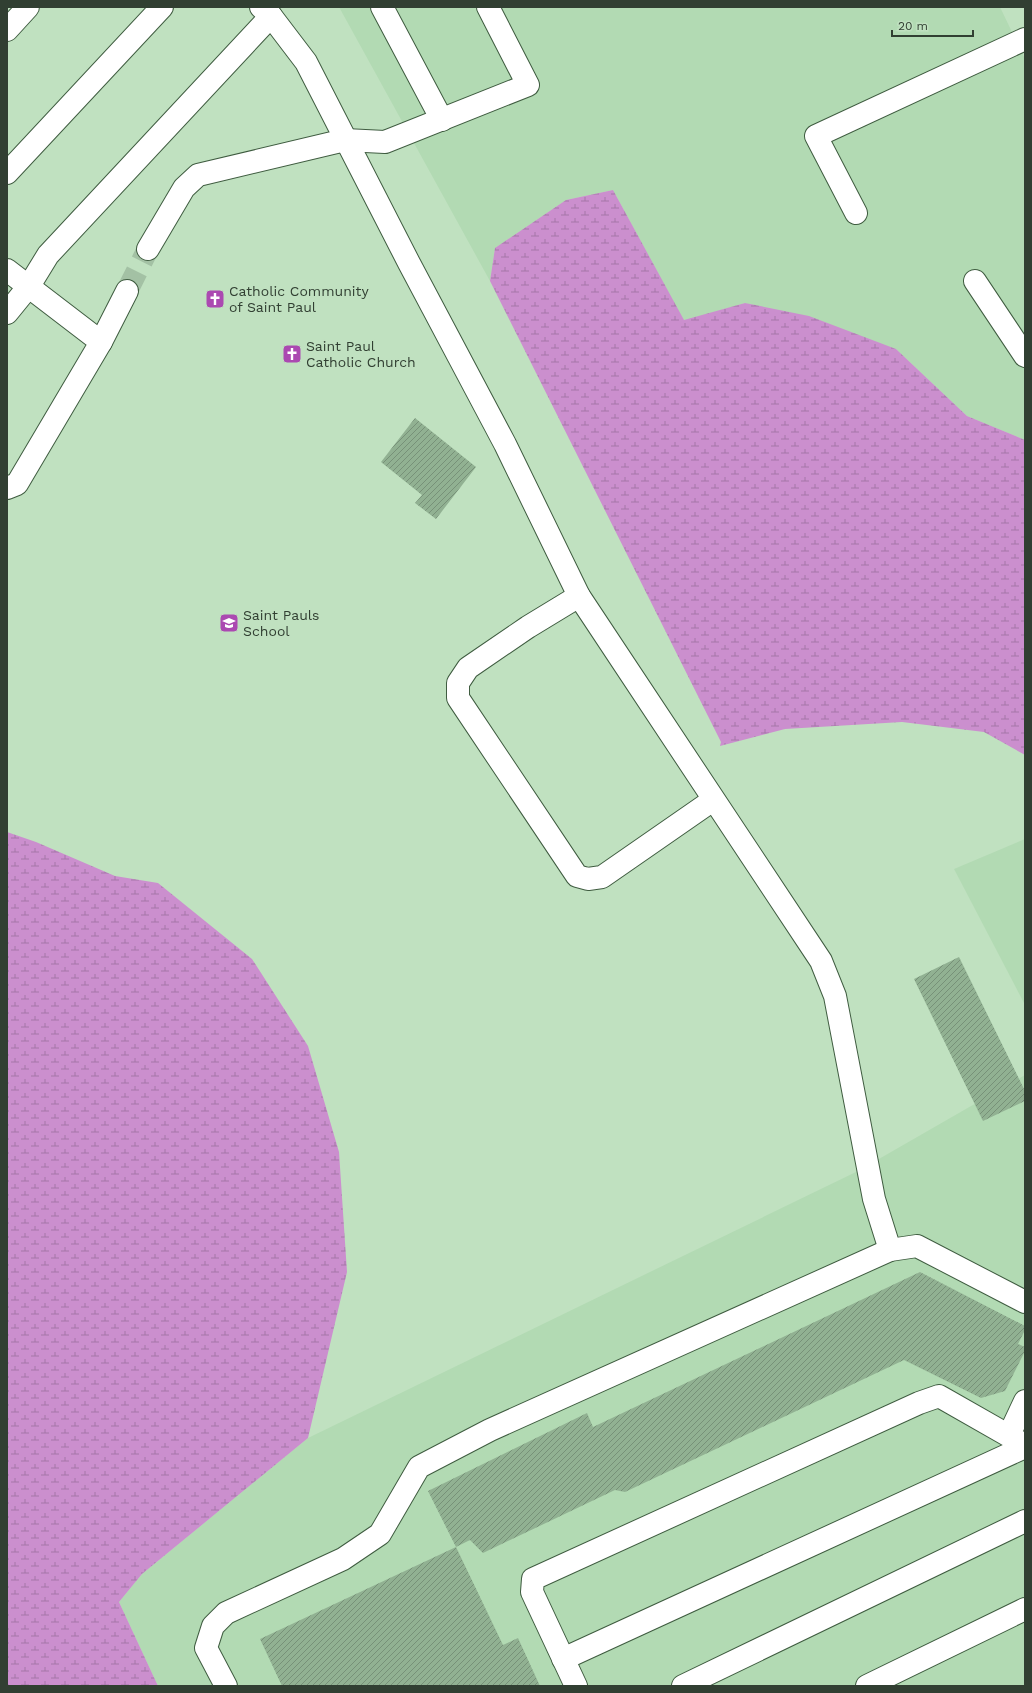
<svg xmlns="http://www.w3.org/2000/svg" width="1032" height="1693" viewBox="0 0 1032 1693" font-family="'Work Sans',sans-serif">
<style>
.built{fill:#b2dab3}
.wetland{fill:url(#wetland-marsh)}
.building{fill:url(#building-hatch)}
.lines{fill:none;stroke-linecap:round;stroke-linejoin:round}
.minor-tunnel{stroke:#a3c1a4;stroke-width:22;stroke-dasharray:22 11;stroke-linecap:butt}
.minor-casing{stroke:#3f5c40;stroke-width:24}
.minor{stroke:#fff;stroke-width:22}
.labels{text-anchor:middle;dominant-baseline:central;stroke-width:3.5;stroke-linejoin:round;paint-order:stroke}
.poi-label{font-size:14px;fill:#313f32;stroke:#c0e1c0;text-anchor:start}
</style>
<defs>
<pattern id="wetland-marsh" width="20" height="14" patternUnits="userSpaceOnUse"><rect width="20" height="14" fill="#cb8fce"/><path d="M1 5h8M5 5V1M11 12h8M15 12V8" fill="none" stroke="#a576a8"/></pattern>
<pattern id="building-hatch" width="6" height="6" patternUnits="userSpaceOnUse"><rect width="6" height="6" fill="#91b192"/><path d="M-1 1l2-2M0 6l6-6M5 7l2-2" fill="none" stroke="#779178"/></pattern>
</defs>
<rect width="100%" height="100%" fill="#c0e1c0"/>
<g class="built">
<path d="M339,7H1000L1025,59V440L967,416L896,349L745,303L684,321L613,190L566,200L495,248L490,281Z"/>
<path d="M1025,839V1005L954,869Z"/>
<path d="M1025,1075V1686H158L119,1602L142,1574L308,1438L858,1171Z"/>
</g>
<g class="wetland">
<path d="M613,190L684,320L745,303L809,316L896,349L967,416L1025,440V755L984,732L902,722L785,729L720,746L721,742L490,281L495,248L566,200Z"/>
<path d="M7,832L36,842L115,876L158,883L252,959L308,1046L339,1152L347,1272L308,1438L142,1574L119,1602L158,1686H7Z"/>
</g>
<g class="building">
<path d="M415,418L476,467L436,519L415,503L422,495L381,462Z"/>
<path d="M959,957L1025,1091V1101L983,1121L914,979Z"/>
<path d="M920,1272L1025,1326V1330L1018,1344L1025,1347V1351L1005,1391L981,1398L904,1360L625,1492L615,1490L483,1553L470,1540L456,1547L428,1491L587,1413L593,1427Z"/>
<path d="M456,1547L503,1645L518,1638L540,1686H282L260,1639Z"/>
</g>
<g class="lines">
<path class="minor-tunnel" d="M127,291L148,249"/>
<g class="minor-casing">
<g id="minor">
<path d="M382,7L442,120"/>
<path d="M271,16L306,62L409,263L505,444L579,596L821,961L835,996L874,1199L890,1250"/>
<path d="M7,30L28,7"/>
<path d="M7,173L162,7"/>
<path d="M856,213L816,136L1025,39"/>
<path d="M148,249L184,188L198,175L345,140L385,142L528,85L488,7"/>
<path d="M7,270L101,342L17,484L7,488"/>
<path d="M975,281L1025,356"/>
<path d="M7,313L29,286L48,255L271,16L261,7"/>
<path d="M101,342L127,291"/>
<path d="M579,596L528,627L468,668L458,683V698L577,876L588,879L602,877L713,800"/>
<path d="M1009,1435L1025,1401"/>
<path d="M563,1659L1025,1447"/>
<path d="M226,1686L206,1648L213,1626L226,1613L343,1559L380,1534L419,1467L490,1430L890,1250L917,1246L1025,1302"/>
<path d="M576,1686L532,1592L533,1579L919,1403L939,1396L1025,1445"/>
<path d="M683,1686L1025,1521"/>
<path d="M867,1686L1025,1609"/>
</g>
</g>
<use href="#minor" class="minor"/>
</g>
<defs>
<g id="church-square" transform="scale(1)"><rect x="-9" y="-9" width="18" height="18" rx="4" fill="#ab49b1" stroke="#c0e1c0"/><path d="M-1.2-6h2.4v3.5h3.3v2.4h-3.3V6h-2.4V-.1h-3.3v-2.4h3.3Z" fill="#fff"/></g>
<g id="school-square" transform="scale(1)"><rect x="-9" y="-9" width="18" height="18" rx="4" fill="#ab49b1" stroke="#c0e1c0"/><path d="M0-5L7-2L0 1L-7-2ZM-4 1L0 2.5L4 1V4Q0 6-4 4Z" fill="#fff"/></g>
</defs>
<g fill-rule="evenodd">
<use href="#church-square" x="215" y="299"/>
<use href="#church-square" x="292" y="354"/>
<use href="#school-square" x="229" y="623"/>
</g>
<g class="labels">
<g class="poi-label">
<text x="229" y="291">Catholic Community<tspan x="229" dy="16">of Saint Paul</tspan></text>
<text x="306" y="346">Saint Paul<tspan x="306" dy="16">Catholic Church</tspan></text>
<text x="243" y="615">Saint Pauls<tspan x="243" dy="16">School</tspan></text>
</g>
</g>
<rect width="1032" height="1693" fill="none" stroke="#313f32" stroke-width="16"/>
<path d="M892 30v6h81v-6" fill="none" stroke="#313f32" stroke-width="2"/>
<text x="898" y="30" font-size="12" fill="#313f32" stroke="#c0e1c0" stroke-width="3" paint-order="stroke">20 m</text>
</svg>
